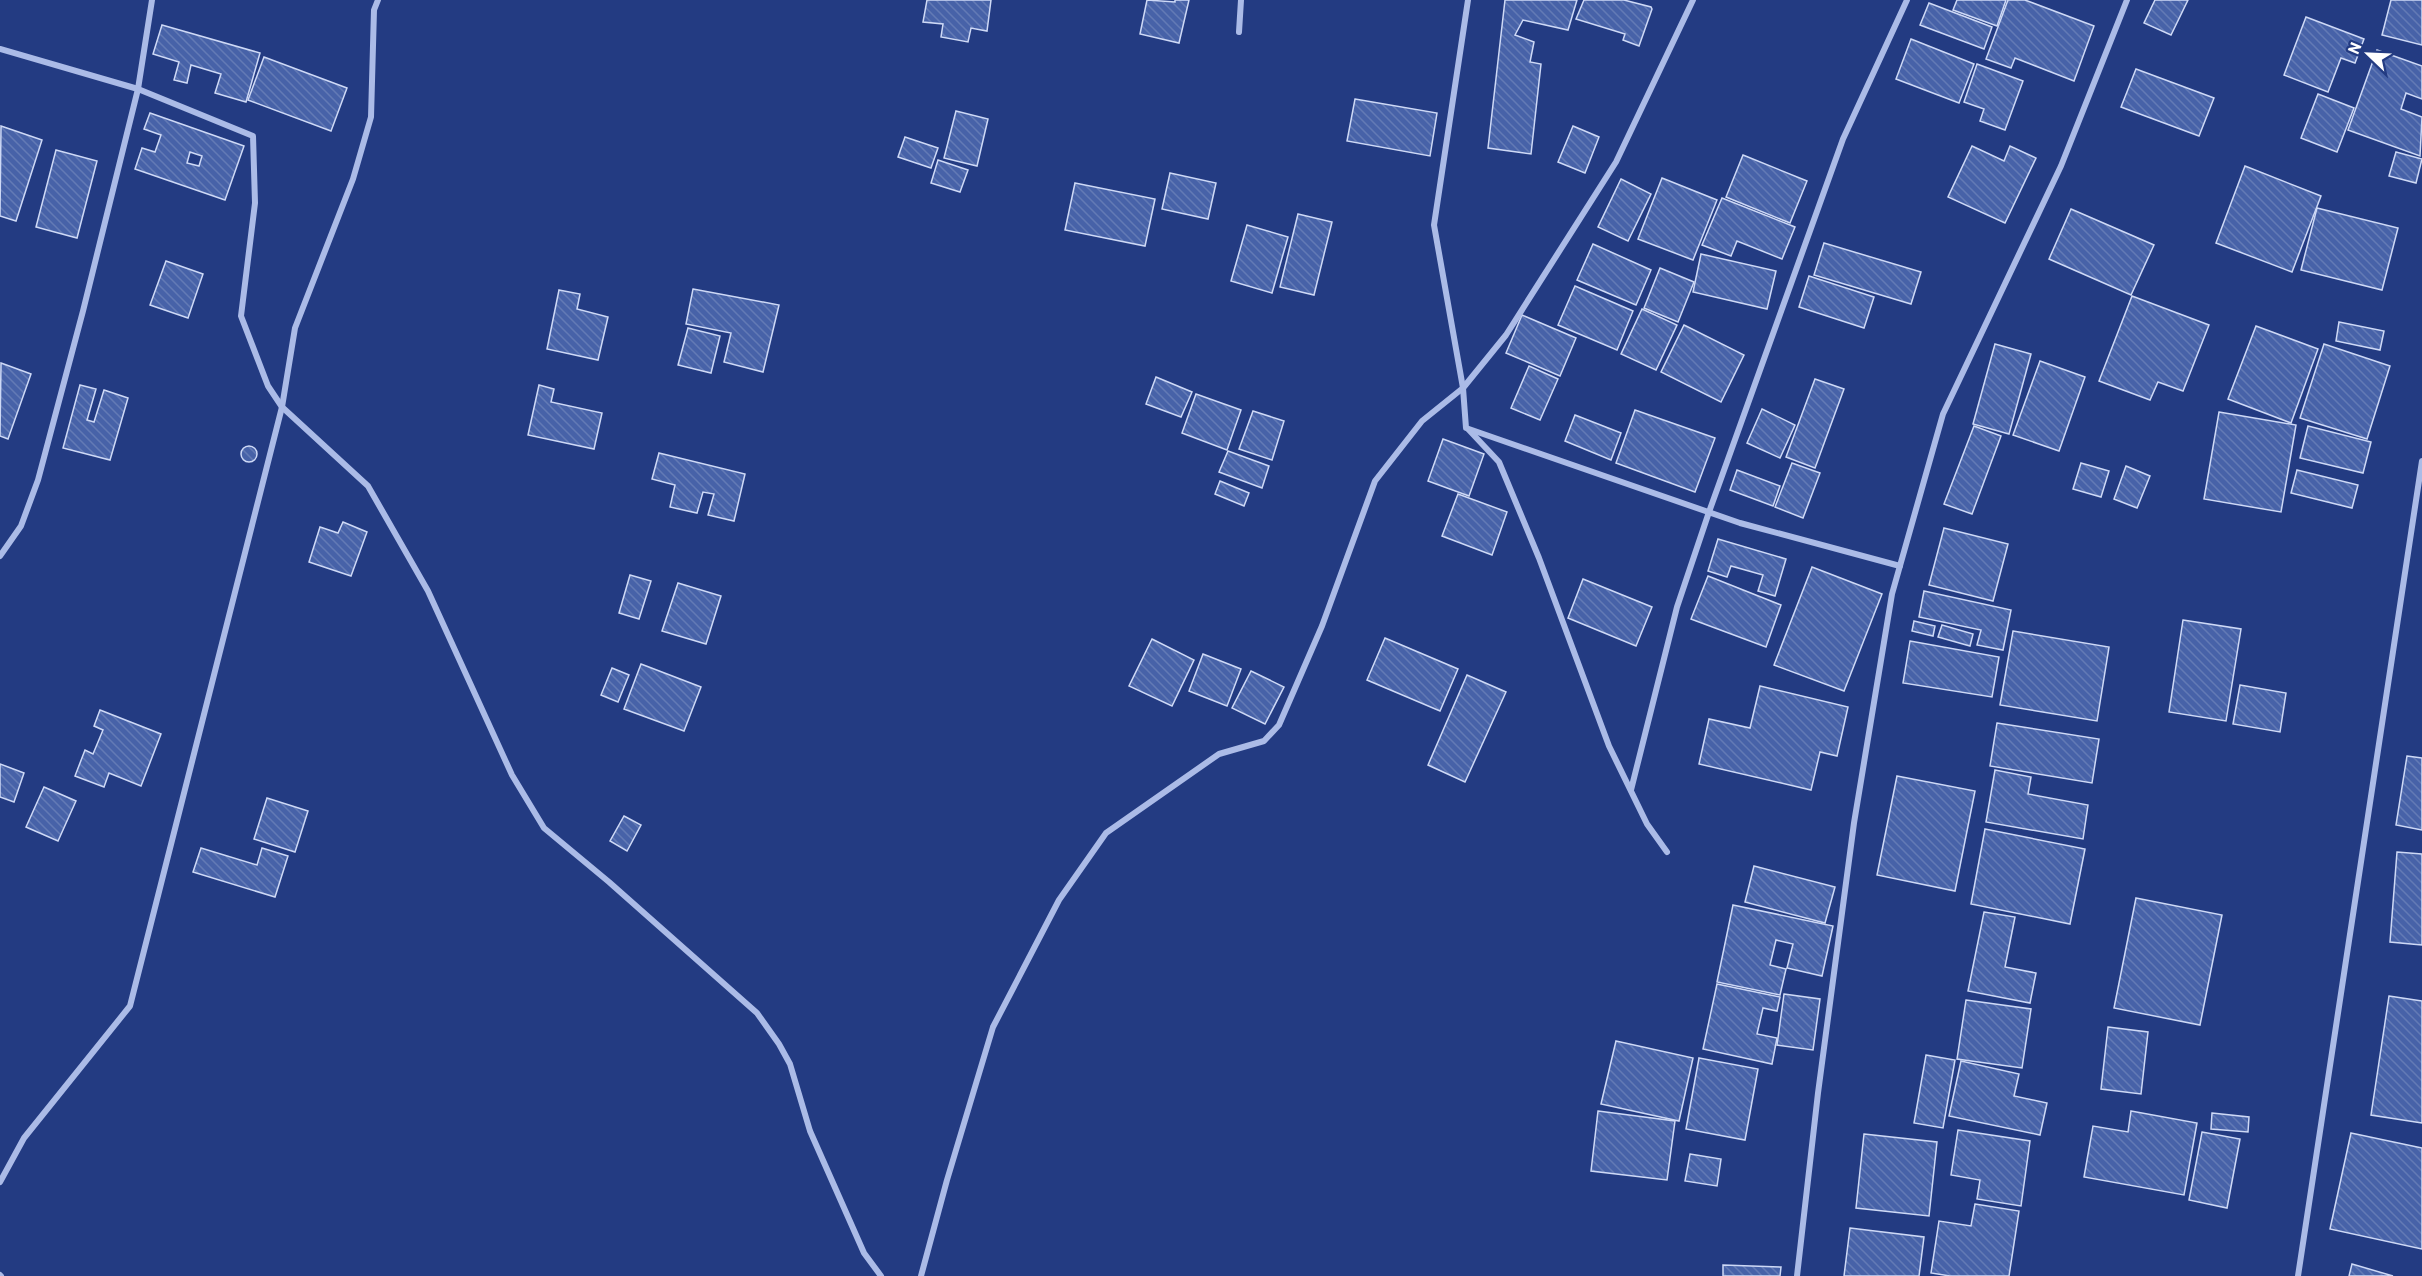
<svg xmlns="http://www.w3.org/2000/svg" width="2422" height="1276" viewBox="0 0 2422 1276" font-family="Barlow,sans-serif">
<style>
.building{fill:url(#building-back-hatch);stroke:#ced9f6;stroke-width:1.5;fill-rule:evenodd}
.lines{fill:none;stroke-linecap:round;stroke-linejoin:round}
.street{stroke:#abbbe7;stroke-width:6}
</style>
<defs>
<pattern id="building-back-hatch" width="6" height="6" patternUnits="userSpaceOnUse" patternTransform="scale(1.5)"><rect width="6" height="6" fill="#4762a8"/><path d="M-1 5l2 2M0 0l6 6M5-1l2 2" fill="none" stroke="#637ab5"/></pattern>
</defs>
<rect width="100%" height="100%" fill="#233b82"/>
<g class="building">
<path d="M927,0H991L987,31L971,28L968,42L941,37L943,24L923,22Z"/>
<path d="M1147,0L1175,2V0H1189L1179,43L1140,34Z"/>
<path d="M1505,0H1577L1568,30L1523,20L1515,35L1534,42L1530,62L1541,64L1531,154L1488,148Z"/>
<path d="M1584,0H1624L1651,7L1652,9L1639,46L1623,40L1625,34L1576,19Z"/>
<path d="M1957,0H2006L1997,26L1953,10Z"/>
<path d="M2008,0H2025L2094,26L2074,81L2015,58L2011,68L1986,59Z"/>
<path d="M2155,0H2188L2171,35L2144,23Z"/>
<path d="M2391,0H2422V45L2382,35Z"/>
<path d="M1929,3L1992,27L1984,49L1920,25Z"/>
<path d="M2306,17L2364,39L2355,63L2341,58L2328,92L2284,75Z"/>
<path d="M162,25L260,53L246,102L215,93L221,74L191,65L187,83L174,80L179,62L153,54Z"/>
<path d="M1911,39L1974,64L1959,103L1896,79Z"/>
<path d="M2377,50L2422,66V99L2406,93L2401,109L2422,117L2420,156L2348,130Z"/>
<path d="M264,57L347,88L331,131L248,100Z"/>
<path d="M1977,64L2023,81L2005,130L1980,121L1984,109L1964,102Z"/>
<path d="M2136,69L2214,98L2199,136L2121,107Z"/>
<path d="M2318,94L2354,108L2337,152L2301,138Z"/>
<path d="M1355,99L1437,113L1430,156L1347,141Z"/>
<path d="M956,111L988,119L977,166L944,158Z"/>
<path d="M150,113L244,146L225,200L135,169L142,148L155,152L161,135L144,129ZM190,152L202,156L199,166L187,163Z"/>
<path d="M1,126L42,140L16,221L0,216Z"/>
<path d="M1573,126L1599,137L1585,173L1558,162Z"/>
<path d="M905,137L938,148L931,168L898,157Z"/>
<path d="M1972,146L2004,161L2010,146L2036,158L2005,223L1948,197Z"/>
<path d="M56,150L97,161L77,238L36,227Z"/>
<path d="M2396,152L2422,159L2416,183L2389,176Z"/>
<path d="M1743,155L1807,181L1790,223L1726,197Z"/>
<path d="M938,160L968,170L960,192L931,183Z"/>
<path d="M2245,166L2321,196L2292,272L2216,243Z"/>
<path d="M1170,173L1216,183L1208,219L1162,209Z"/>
<path d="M1662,178L1717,200L1693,260L1638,239Z"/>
<path d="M1621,179L1651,194L1628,241L1598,227Z"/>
<path d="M1075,183L1155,199L1145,246L1065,230Z"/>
<path d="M1722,198L1795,227L1782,259L1737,241L1731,256L1702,245Z"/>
<path d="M2317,208L2398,228L2382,290L2301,270Z"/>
<path d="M2071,209L2154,245L2131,295L2049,259Z"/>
<path d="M1298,214L1332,222L1314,295L1280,287Z"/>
<path d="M1247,225L1288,237L1272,293L1231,281Z"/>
<path d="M1824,243L1921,272L1911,304L1814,275Z"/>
<path d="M1593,244L1651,270L1636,305L1577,280Z"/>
<path d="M1701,254L1776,271L1767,309L1693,292Z"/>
<path d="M166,261L203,274L188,318L150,305Z"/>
<path d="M1660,268L1694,282L1678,322L1644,308Z"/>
<path d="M1809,276L1874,297L1864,328L1799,307Z"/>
<path d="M1575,286L1633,311L1617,350L1558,325Z"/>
<path d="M693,289L779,305L763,372L724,362L731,333L686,324Z"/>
<path d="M559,290L580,294L577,309L608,317L598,360L547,349Z"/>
<path d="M2132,296L2209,325L2183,391L2158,382L2150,400L2099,381Z"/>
<path d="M1642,309L1677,325L1656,370L1621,354Z"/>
<path d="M1522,315L1576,338L1560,376L1506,353Z"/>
<path d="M2339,322L2384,331L2380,350L2336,341Z"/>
<path d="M1684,325L1744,355L1721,402L1661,372Z"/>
<path d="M2256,326L2318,349L2291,423L2228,399Z"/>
<path d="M688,328L720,336L711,373L678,365Z"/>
<path d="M1995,344L2031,354L2009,434L1973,424Z"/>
<path d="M2324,344L2390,366L2367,439L2300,418Z"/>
<path d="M2040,361L2085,377L2059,451L2013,435Z"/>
<path d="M1,363L31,374L8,439L0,436Z"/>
<path d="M1529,366L1558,379L1540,420L1511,408Z"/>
<path d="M1156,377L1192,392L1181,417L1146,404Z"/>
<path d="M1815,379L1844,389L1815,468L1786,457Z"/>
<path d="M80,385L96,389L87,420L94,422L104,390L128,398L110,460L63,448Z"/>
<path d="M539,385L554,389L551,402L602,413L594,449L528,435Z"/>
<path d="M1196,394L1241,410L1227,450L1182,433Z"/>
<path d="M1762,409L1795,425L1780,458L1747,443Z"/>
<path d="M1635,410L1715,438L1695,492L1616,463Z"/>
<path d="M1253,411L1284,421L1272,460L1239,449Z"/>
<path d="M2219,412L2296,425L2281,512L2204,499Z"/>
<path d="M1575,415L1621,433L1611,460L1565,441Z"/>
<path d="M1974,426L2001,436L1972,514L1944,504Z"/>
<path d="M2308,426L2371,442L2363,473L2300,458Z"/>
<path d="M1443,439L1484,454L1469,496L1428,481Z"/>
<circle cx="249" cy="454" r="8"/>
<path d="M1228,451L1269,466L1262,488L1219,472Z"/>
<path d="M659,453L745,474L734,521L708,515L714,494L703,492L697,513L670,507L675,485L652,479Z"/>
<path d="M1792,463L1820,473L1803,518L1775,507Z"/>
<path d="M2081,463L2109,471L2101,497L2073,489Z"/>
<path d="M2126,466L2150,476L2137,508L2114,499Z"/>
<path d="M1737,470L1780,486L1773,506L1730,490Z"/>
<path d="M2297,470L2358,485L2352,508L2291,493Z"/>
<path d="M1220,481L1249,493L1244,506L1215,494Z"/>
<path d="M1458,494L1507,512L1492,555L1442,536Z"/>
<path d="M343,522L367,532L351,576L309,562L320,527L338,533Z"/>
<path d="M1944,528L2008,544L1993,601L1929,585Z"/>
<path d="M1718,539L1786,559L1775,596L1758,591L1763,575L1731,566L1727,577L1708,571Z"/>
<path d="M1812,567L1882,594L1844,691L1774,665Z"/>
<path d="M630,575L651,581L639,619L619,613Z"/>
<path d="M1708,576L1781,605L1766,647L1691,619Z"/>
<path d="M1583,579L1652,607L1636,646L1568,618Z"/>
<path d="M678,583L721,596L706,644L662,631Z"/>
<path d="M1924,591L2011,610L2003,650L1977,645L1981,630L1919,617Z"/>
<path d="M2183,620L2241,629L2226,721L2169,712Z"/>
<path d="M1914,621L1935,626L1933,636L1912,631Z"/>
<path d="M1942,625L1973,634L1970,646L1938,637Z"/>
<path d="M2013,631L2109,647L2097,721L2000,705Z"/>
<path d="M1385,638L1458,669L1440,711L1367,680Z"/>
<path d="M1152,639L1194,660L1172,706L1129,686Z"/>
<path d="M1910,641L1999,657L1992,697L1903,683Z"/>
<path d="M1203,654L1241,669L1227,706L1189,691Z"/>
<path d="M641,664L701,687L684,731L624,709Z"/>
<path d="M612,668L629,675L618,702L601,695Z"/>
<path d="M1251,671L1284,687L1265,724L1232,708Z"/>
<path d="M1467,675L1506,692L1465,782L1428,765Z"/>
<path d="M2240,685L2286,693L2280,732L2233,724Z"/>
<path d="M1760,686L1848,707L1837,756L1820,752L1811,790L1699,764L1709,719L1750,728Z"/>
<path d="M100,710L161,734L141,786L109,773L104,787L75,776L85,750L93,754L103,730L94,726Z"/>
<path d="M1997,723L2099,739L2092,783L1990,766Z"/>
<path d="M2407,756L2422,758V830L2396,825Z"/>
<path d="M0,764L24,773L14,802L0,797Z"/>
<path d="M1995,770L2031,777L2028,794L2088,805L2083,839L1986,822Z"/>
<path d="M1897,776L1975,791L1955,891L1877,875Z"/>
<path d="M44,787L76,801L58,841L26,827Z"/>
<path d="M267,798L308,811L295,852L254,839Z"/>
<path d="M624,816L641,825L627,851L610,841Z"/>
<path d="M1985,829L2085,849L2070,924L1971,904Z"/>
<path d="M201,848L257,865L262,848L288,856L275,897L193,872Z"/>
<path d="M2397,852L2422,854V945L2390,942Z"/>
<path d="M1754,866L1835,887L1825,923L1745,902Z"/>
<path d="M2136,898L2222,915L2200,1025L2114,1008Z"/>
<path d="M1733,905L1833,926L1822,976L1787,968L1793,944L1776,940L1770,965L1786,969L1780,995L1717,982Z"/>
<path d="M1984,912L2015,917L2005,967L2036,973L2030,1003L1968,991Z"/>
<path d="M1717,984L1780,997L1777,1011L1763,1008L1757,1034L1777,1038L1772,1064L1703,1049Z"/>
<path d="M1784,994L1820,999L1813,1050L1777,1045Z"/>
<path d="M2389,996L2422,1001V1123L2371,1115Z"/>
<path d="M1966,1000L2031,1009L2022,1068L1957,1059Z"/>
<path d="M2108,1027L2148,1032L2141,1094L2101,1089Z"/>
<path d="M1616,1041L1693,1058L1679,1121L1601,1104Z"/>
<path d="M1926,1055L1955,1060L1943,1128L1914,1123Z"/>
<path d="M1699,1058L1758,1069L1745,1140L1686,1129Z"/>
<path d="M1961,1061L2019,1074L2014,1096L2047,1103L2040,1135L1949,1116Z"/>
<path d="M1598,1111L1675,1121L1667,1180L1591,1171Z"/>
<path d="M2131,1111L2197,1123L2184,1195L2084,1177L2093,1126L2128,1132Z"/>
<path d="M2212,1113L2249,1117L2248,1132L2211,1129Z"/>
<path d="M1958,1130L2030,1141L2021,1206L1977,1199L1980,1180L1951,1175Z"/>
<path d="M2202,1132L2240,1139L2227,1208L2189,1200Z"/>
<path d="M2351,1133L2422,1148V1249L2330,1229Z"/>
<path d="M1864,1134L1937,1142L1929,1216L1856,1208Z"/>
<path d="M1690,1154L1721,1159L1717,1186L1685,1181Z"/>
<path d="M1975,1204L2019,1211L2009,1276H1950L1931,1273L1939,1221L1971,1226Z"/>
<path d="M1850,1228L1924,1237L1919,1276H1844Z"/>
<path d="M2352,1264L2393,1276H2349Z"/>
<path d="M1723,1265L1781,1267L1780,1276H1723Z"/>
</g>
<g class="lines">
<g class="street">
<path d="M1468,0L1434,225L1463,388L1466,428L1740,523L1900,566"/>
<path d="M1239,32L1241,0"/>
<path d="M0,49L138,89L253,136L255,203L241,316L268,386L282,407L368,486L428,591L512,775L544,828L609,882L757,1013L779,1044L790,1064L810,1131L864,1253L881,1276"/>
<path d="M1469,430L1499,462L1539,558L1609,746L1647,824L1667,852"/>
<path d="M0,556L21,526L38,480L83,311L138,89L152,0"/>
<path d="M1631,790L1677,607L1709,512L1843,139L1907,0"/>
<path d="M0,1182L24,1138L130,1006L282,407L295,328L353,179L371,117L374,10L378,0"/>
<path d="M0,1275L1,1276"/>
<path d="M921,1276L947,1180L993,1027L1059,900L1106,833L1219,754L1264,741L1279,725L1322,626L1375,481L1422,421L1463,388L1506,335L1616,162L1693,0"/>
<path d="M1797,1276L1818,1093L1854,823L1892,594L1943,414L2061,166L2127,0"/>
<path d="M2298,1276L2422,461"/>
</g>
</g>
<g transform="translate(2368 54) rotate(293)" stroke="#233b82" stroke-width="4.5" paint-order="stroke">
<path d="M0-4.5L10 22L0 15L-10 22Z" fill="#ffffff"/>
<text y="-9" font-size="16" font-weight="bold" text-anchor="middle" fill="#ffffff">N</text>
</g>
</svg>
